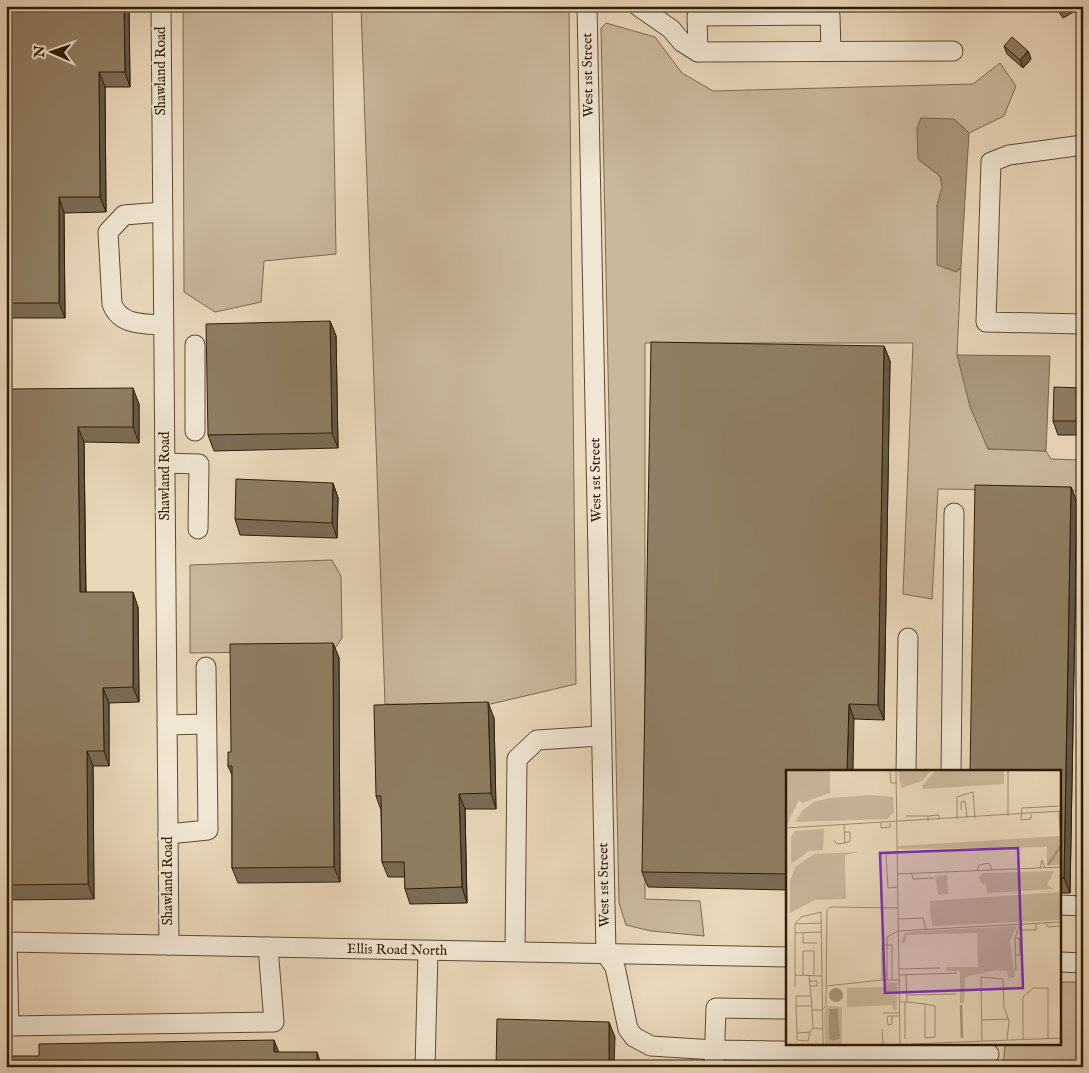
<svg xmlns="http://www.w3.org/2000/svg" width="1089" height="1073" viewBox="0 0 1089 1073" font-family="'IM FELL English',serif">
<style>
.green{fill:#c9b89c;stroke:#7b6a50}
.water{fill:#a9987c;stroke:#77664c}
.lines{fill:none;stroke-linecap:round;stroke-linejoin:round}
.minor-casing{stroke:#5c4b31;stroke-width:21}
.minor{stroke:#f1e6d3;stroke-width:19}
.wall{fill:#7b6c55;stroke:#2d1c03}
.shaded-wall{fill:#645845;stroke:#2d1c03}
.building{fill:#8f7e63;stroke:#2d1c03}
.labels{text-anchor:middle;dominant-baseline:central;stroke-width:5;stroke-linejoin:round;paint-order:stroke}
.street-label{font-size:14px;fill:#2d1c03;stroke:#f1e6d3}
.inset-river{fill:none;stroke:#a9987c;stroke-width:2.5}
.inset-road{fill:none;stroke:#9e8d71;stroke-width:1}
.view{fill:#7b2cbf;fill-opacity:0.15;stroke:#7b2cbf;stroke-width:2.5}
.inset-edge{fill:none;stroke:#2d1c03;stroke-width:2.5}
</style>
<rect width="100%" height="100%" fill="#e9d8bb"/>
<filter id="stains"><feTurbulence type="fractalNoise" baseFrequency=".004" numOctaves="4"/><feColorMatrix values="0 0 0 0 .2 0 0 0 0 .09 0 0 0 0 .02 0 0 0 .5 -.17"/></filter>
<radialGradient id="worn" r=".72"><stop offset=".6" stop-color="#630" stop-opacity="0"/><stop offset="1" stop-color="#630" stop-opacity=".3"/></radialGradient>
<g class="green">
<path d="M183,6H332L336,254L264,261L261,302L215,312L184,292Z"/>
<path d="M361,6H569L576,684L482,706L385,704Z"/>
<path d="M606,23L655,37L682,73L713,91L973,84L1000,63L1016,86L1004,116L969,133L954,119L918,159L940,176L943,187L937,206L956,272L961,268L957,355L988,449L1046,451L1051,459L1083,460V491L938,489L932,599L903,594L913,343H645V899L700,901L704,936L651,931L626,925L619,903L601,28Z"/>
<path d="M332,560L341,576L342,638L333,651L190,653V565Z"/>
<path d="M1060,982H1083V1067H1003L1005,1044H1060Z"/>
</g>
<g class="water">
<path d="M921,118L954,119L969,133L961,267L956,272L937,265V206L942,187L940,176L918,159L917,128Z"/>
<path d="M957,355L1050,356L1046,451L988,449L970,407Z"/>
</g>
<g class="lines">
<g class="minor-casing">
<g id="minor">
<path d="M161,6L169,945"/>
<path d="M587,6L606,954L615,967L628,1029L634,1037L651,1046L715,1050L989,1054"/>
<path d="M638,6L671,29L682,42L698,52L953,51"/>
<path d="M698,52L697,16L830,15L831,51"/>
<path d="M1083,145L1009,155L991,162L986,322L1083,324"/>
<path d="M162,212L124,215L108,232L112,304C120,325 143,324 163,325"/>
<path d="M195,345V431"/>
<path d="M165,463L199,464L198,529"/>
<path d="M167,725L206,724"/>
<path d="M906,772L908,638"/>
<path d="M951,772L954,513"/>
<path d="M168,834L208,830L206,667"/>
<path d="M1060,905L1083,906"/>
<path d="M6,942L788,957"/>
<path d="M7,942L9,1026L274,1022L268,947"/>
<path d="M515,951L517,759L537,740L601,736"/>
<path d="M1060,962L1083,963"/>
<path d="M425,1067L428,951"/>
<path d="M714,1067L716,1008L788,1009"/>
</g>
</g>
<use href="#minor" class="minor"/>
</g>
<g class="wall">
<path d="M6,6H129L130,87H105L106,212L64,213L65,318H6Z"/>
<path d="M1055,6H1078L1079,9L1063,18Z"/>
<path d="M1004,46L1028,51L1031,59L1023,68L1007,54Z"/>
<path d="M330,321L336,336L338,448L214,451L208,435Z"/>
<path d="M884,346L890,361L884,720L854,719L788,772V890L648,887L642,872Z"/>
<path d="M1083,388V435H1058L1053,421Z"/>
<path d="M6,389L139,404V443L84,442L86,592L138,607L139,702L109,703V766H93L94,899L6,900Z"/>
<path d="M333,483L338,498L337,538L240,535L235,519Z"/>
<path d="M1071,487L1077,502L1070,893H1060V772Z"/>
<path d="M333,643L339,658L340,882L238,883L232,868V775L228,766L231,752Z"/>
<path d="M494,718L496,809H465L467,903L410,904L405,889V877H388L382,862L381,810L376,796Z"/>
</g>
<g class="shaded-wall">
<path d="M124,6H129L130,87L125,72Z"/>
<path d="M1028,51L1031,59L1023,68L1020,60Z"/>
<path d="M99,72L105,87L106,212L100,197Z"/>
<path d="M59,197L64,213L65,318L59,303Z"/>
<path d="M330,321L336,336L338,448L332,433Z"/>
<path d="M884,346L890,361L884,720L878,705Z"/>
<path d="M133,388L139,404V443L133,427Z"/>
<path d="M78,427L84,442L86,608L80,592Z"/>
<path d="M333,483L338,498L337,538L332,523Z"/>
<path d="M1071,487L1077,502L1070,893L1064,878Z"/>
<path d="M133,592L138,607L139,702L133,687Z"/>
<path d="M333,643L339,658L340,882L334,867Z"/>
<path d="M103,688L109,703V766L104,751Z"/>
<path d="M488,702L494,718L496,809L491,793Z"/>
<path d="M849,704L854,719L853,772H847Z"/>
<path d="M87,751L93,766L94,899L88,884Z"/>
<path d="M459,794L465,809L467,903L462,887Z"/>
<path d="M609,1022L615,1037L614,1067H609Z"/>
<path d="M274,1040L280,1055L274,1052Z"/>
<path d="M317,1052L322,1067H317Z"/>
</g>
<g class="building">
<path d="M6,6H124L125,72H99L100,197H59V303H6Z"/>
<path d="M1057,6H1067L1060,11Z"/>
<path d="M1012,37L1028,51L1020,60L1004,46Z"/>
<path d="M330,321L332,433L208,435L206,324Z"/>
<path d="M651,342L884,346L878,705L849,704L847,772H788V874L642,872Z"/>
<path d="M1054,387L1083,388V421H1053Z"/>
<path d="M133,388V427H78L80,592H133V687L103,688L104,751H87L88,884L6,885V389Z"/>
<path d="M236,479L333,483L332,523L235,519Z"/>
<path d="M975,485L1071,487L1064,878H1060V772H970Z"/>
<path d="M333,643L334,867L232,868V766H228V752H231L230,644Z"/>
<path d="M488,702L491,793L459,794L462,887L405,889L404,862H382L381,796H376L374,705Z"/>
<path d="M497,1019L609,1022V1067H496Z"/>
<path d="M274,1040V1052H317V1067H6V1056H39V1044Z"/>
</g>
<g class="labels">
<g class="street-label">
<text transform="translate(161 71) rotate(-90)">Shawland Road</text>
<text transform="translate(588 75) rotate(-91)">West 1st Street</text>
<text transform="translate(165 476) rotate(-90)">Shawland Road</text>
<text transform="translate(596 480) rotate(-91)">West 1st Street</text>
<text transform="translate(168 881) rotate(-90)">Shawland Road</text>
<text transform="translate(604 885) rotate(-91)">West 1st Street</text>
<text transform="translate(397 950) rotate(1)">Ellis Road North</text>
</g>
</g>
<g transform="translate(786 770)">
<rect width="275" height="275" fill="#e9d8bb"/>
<path d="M0,1H44V23L16,33L13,30L1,55ZM112,1H145L136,11L115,18ZM149,1H218V14L137,19L136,16ZM85,25L107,27L108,42L101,49L9,52L17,40L28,32L43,28ZM38,59L37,80L23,81L5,94V67L9,61ZM275,66V95H261V77L112,79V76ZM73,82L59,85L60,129L29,130L4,143V111L9,97L28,84ZM268,101L261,115L268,119L201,123L200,114L195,113L193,107L196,103ZM161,105L162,124L152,125L149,106ZM275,122V150L147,156L144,143V131ZM231,156L224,171L229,207L222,208L221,201L210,200L179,207L178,233H174V201H160V197H192L191,163L120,165V172L115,173L119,162ZM98,212L111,213V240L108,241L106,235L61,237V218L97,217ZM41,236L56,237V274H39L38,244ZM44,238H52L54,269L46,271L43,269Z" fill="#c9b89c" fill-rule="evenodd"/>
<path d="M43 225a7 7 0 1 1 14 0a7 7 0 1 1-14 0ZM52,238L54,269L46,271L43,269V239Z" fill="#a9987c"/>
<path class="inset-river" d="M262,95L275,76M175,235L176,268"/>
<path class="inset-road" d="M104,1L105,13H111M110,1L114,274M222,1V46M175,40V32L179,31L181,48M273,42L274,61M245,44V49L235,50L236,38L275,36M120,46H142M171,49V27L187,22L189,48M142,51V46L153,45V50M95,53V58L104,57V53M0,58L275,41M59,62H64V71L59,73M48,70L51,74L59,73L58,55M111,83L100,84L102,118L112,117M254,98L256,90L259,98M191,101L193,95L203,93L206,100M112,104L275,97M126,104L127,109L148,108M112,149L137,148L140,159M260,153L262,157L274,156M10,154L35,153M234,160H250V153M9,163V154L15,147L35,142L37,274M17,163V173H31M229,168H233L234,185H229M113,199L154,198M230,201L229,168L234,154M9,205V163L35,162M17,205V181H28V206M113,205L171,203M23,206L26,236M101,210V167L112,161L275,152M106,210V175H96V210H113M24,211H31V216H24M40,216L96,210M9,217V205L35,206M121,225L170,224M114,232H121L120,204M119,232V269M121,232L139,234V268L149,267V236L139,234M10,236V226H24M97,243H114M106,246V254L102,255L101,247L103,246H114M196,250L223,249M36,259L27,258L26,240H36L40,236L41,140L44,137L112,138M96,259L97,274M24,262L22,271L11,270V263L24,262L27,258M11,263L10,236H26V240M237,269V227L247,218H262V268M196,271L195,207L217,209L218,237L223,251L221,270M125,274L275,268"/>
<path class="view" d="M232,78L237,218L99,223L94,83Z"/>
<rect width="275" height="275" class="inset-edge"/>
</g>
<rect width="1089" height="1073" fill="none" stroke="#e9d8bb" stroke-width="25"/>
<rect x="8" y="8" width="1074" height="1058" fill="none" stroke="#2d1c03" stroke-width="2.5"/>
<rect x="12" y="12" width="1064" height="1048" fill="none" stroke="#2d1c03"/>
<g transform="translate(52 52) rotate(272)" stroke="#f1e6d3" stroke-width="4" paint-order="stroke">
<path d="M0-4L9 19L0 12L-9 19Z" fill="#2d1c03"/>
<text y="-8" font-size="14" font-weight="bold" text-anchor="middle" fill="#2d1c03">N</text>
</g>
<rect width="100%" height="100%" filter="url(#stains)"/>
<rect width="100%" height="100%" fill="url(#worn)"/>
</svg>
